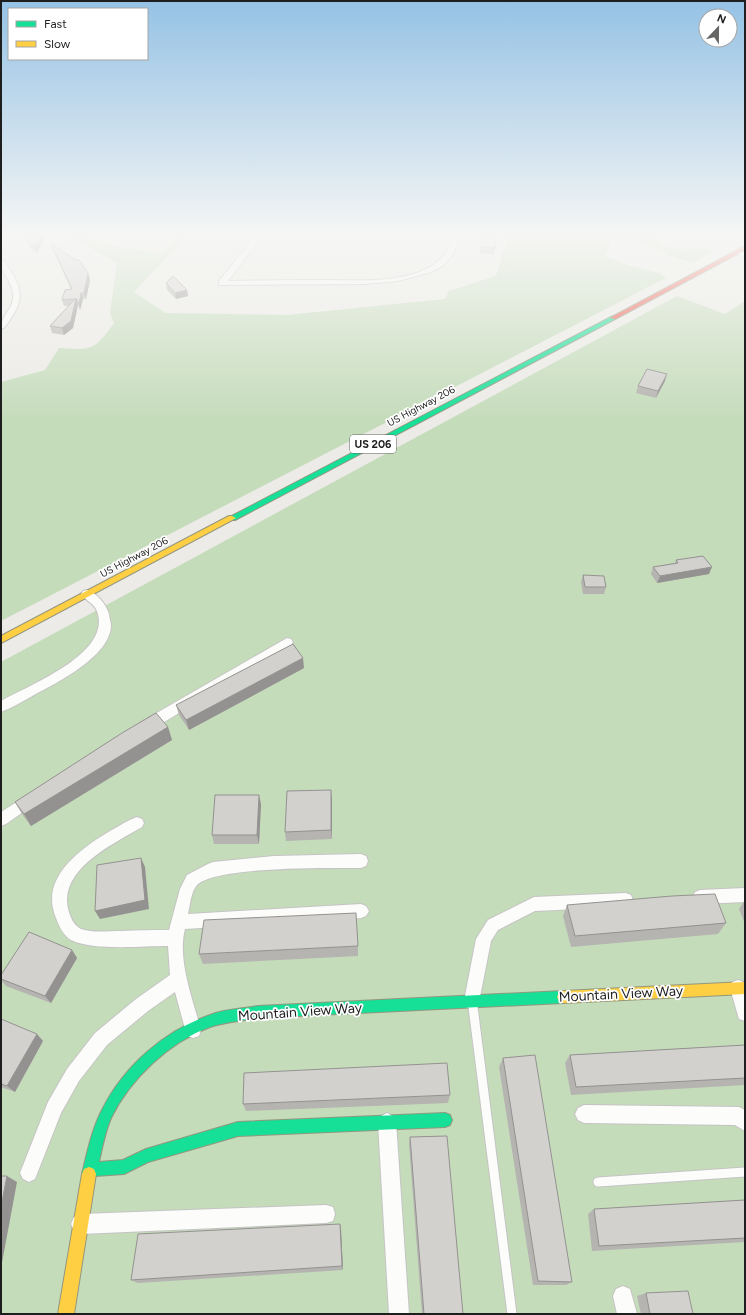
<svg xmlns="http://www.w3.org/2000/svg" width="746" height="1315" viewBox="0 0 746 1315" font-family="Figtree,sans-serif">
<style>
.forest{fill:#c5dcbb}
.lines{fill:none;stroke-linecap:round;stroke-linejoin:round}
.lane-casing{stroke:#c5c4c3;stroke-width:11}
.street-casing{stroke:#c5c4c3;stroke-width:2}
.fast-casing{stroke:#93977e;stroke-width:2}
.slow-casing{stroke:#93977e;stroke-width:2}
.jam-casing{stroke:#93977e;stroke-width:2}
.lane{stroke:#fcfcfb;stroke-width:9}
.street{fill:#fcfcfb;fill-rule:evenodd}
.fast{fill:#16e098;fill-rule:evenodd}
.slow{fill:#ffcf43;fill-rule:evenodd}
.jam{fill:#f24e42;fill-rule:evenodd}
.wall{fill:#b5b4b1}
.shaded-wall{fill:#949290}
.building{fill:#d3d1ce;stroke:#949290}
.labels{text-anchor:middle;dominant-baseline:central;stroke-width:3.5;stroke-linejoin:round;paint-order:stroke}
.far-street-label{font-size:10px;fill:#1e1e1e;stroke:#fff}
.shield{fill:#fff;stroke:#626262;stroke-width:1}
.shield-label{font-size:11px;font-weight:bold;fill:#1e1e1e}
.near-street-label{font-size:14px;fill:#1e1e1e;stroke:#fff}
</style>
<rect width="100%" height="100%" fill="#ecebe7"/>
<g class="forest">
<path d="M67,235H72L122,248L163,253L178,235H188L134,292L166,313L287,315L445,299L449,291L496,276L508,235H648L662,246L685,250L707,247L714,251L693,263L673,257L641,242L613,238L605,256L634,267L660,273L666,278L1,621V382L45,370L59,348C92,350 94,351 114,323L110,313L117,263Z"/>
<path d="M677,296L725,314L745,301V1314H1V662Z"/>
</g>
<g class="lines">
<g class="lane-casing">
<g id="lane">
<path d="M473,1007L512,1314"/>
<path d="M598,1182L745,1172"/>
</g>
</g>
<g class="street-casing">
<g id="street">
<path d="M256,235H263L228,281C262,280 297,280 332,280C362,280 397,283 426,269C441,262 449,251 454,235H461L453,254L444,265L431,272L398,281L364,284L219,285V281Z"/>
<path d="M737,250L745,253V257L735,253V251Z"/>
<path d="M1,261H4C24,289 26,300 4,328H1C1,315 15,308 13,293C12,281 1,273 1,261Z"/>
<path d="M87,590C97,593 106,604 109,614C109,618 111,622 111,626C110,656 57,683 34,695C23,701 12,708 1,712V701C29,685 116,652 96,609C93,603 85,600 81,594L83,591Z"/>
<path d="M287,638L291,639L293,642L291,645L151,730L146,731L141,730L140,726L141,722Z"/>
<path d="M31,793L36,795L38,799L36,803L6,824L1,826V812Z"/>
<path d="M137,817L142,819L144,823L142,827C113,844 59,869 68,909C70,916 73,925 81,929C93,933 108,931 121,931C137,930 153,930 169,930L180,889L187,875L208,864L213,862L274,856L361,854L366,856L368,861L366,866L361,868C331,868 216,866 197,885C191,891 190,906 188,914L361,904L366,906L369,911L366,916L361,918L185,929C177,960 193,1000 201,1030L199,1036L193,1038L187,1036L175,992L148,1011L107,1045L79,1081L61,1113L35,1179L29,1182L23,1179L20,1173L48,1102L67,1069L95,1033L136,999L170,975L168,946C142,946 93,951 71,940C63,935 59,926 56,918C39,878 80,849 110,831C119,826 128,820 137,817Z"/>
<path d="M745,888V902L700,904L695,902L693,897L695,892L700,890Z"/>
<path d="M626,893L631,895L633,900L631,905L626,907L535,911L498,930L491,941L478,1007L472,1009L466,1007L464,1001L476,939L488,920L534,897Z"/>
<path d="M738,980L744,982L745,985V1021L739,1019L730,988L732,982Z"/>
<path d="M584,1105L739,1107L745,1110V1131L735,1125L584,1123L578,1120L575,1114L578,1108Z"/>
<path d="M387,1113L393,1116L396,1122L409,1314H389L378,1122L381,1116Z"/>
<path d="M326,1205L333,1207L335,1214L333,1221L326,1223L81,1234L74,1231L71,1224L74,1217L81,1214Z"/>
<path d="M623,1286L630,1289L637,1314H617L613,1296L616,1289Z"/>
</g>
</g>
<g class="fast-casing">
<g id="fast">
<path d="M613,316L616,318L615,319L235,520H232L228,518Z"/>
<path d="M563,991L567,993L569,997L567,1001L563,1003L258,1018C242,1021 225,1022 210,1027C169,1042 130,1079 111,1118C105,1132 102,1148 99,1162L123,1160L146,1149L238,1122L445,1113L450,1115L452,1120L450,1125L445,1127L238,1136L148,1162L124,1174L95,1176L94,1179L89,1181L84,1179L82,1174C87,1153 92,1129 102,1110C124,1066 164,1031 210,1015C225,1009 242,1009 258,1006Z"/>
</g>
</g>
<g class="slow-casing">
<g id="slow">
<path d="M229,516H232L236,518L1,643V636Z"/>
<path d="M745,982V994L563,1003L559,1001L557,997L559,993L563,991Z"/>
<path d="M89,1167L94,1169L96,1174L74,1314H58L82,1174L84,1169Z"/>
</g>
</g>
<g class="jam-casing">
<path id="jam" d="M745,246V250L615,319L610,318Z"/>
</g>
<use href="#lane" class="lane"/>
<use href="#street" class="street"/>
<use href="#fast" class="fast"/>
<use href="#slow" class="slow"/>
<use href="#jam" class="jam"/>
</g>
<g class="wall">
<path d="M496,235L494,254L480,253L481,247Z"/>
<path d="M45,238L37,253L28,246L26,240Z"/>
<path d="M51,244L88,273L90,280L86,299H83L80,310L78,305L73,328L64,335L52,333L50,326L69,306H64L62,300L71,289L53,250Z"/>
<path d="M166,283L187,290L188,296L176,299L167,290Z"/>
<path d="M665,381L656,398L636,393L638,386Z"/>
<path d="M676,560L709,574L657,583L651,574L653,567L675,563Z"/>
<path d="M583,575L606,587L604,594H583L581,582Z"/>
<path d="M304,668L189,730L179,715L176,705Z"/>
<path d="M168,727L172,740L31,826L22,814L15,802Z"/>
<path d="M332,800V839L286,841L285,832Z"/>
<path d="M261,804L259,844H214L212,835Z"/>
<path d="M745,900V924L739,909Z"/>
<path d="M567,905L726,923L718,934L571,947L563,916Z"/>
<path d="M358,946V956L203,964L199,954Z"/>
<path d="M72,950L77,958L51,1003L6,986L1,980V975Z"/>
<path d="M1,1019L43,1041L15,1092L1,1087Z"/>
<path d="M745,1045V1085L571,1095L565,1063L570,1055Z"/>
<path d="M503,1058L572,1282L566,1285H533L499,1067Z"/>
<path d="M450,1095L448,1103L246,1111L243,1104Z"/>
<path d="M410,1137L463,1314H422L409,1144Z"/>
<path d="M745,1200V1242L592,1251L588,1214L594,1209Z"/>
<path d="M340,1224L341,1229L343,1270L138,1283L131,1280Z"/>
<path d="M646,1293L693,1314H641L637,1296Z"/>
</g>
<g class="shaded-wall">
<path d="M41,235H44L45,238L37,253L35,247Z"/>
<path d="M88,273L90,280L86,299L84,293Z"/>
<path d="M187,290L188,296L176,299L175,293Z"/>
<path d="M81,293L83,299L80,310L79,304Z"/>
<path d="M76,298L78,305L73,328L64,335L62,328Z"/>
<path d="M667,374L665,381L656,398L658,391Z"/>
<path d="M712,567L709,574L657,583L660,576Z"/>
<path d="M303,658L304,668L189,730L186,720Z"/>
<path d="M168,727L172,740L31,826L24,814Z"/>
<path d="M331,790L332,800V839L331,830Z"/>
<path d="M259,795L261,804L259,844L257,835Z"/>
<path d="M141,858L145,867L149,909L100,919L95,911Z"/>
<path d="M72,950L77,958L51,1003L45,996Z"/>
<path d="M37,1034L43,1041L15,1092L7,1086Z"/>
<path d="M7,1176L17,1182L1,1268V1207Z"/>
<path d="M340,1224L341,1229L343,1270L342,1266Z"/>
</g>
<g class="building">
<path d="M28,235H41L35,247L26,240Z"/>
<path d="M482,235H496L495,248L481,247Z"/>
<path d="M51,244L76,260H79L88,273L84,293H81L79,304L76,298L71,321L62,328L50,326L75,299L62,300L65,290L72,289Z"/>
<path d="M173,276L187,290L175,293L166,283Z"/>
<path d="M647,369L667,374L658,391L638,386Z"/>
<path d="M703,556L712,567L660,576L653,567L678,563L676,560Z"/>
<path d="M583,575L604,576L606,587H585Z"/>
<path d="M293,644L303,658L186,720L176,705Z"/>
<path d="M156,713L168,727L24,814L15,802L122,733Z"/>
<path d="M331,790V830L285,832L287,791Z"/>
<path d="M215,795H259L257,835H212Z"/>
<path d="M141,858L145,900L95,911L97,865Z"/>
<path d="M715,894L726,923L575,936L567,905L672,896Z"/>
<path d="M356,913L358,946L199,954L204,920Z"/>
<path d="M29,932L72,950L45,996L1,979V975Z"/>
<path d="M1,1019L37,1034L7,1086L1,1084Z"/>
<path d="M745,1045V1078L576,1087L570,1055Z"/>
<path d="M535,1055L572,1282L538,1281L503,1058Z"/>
<path d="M447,1063L450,1095L243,1104L244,1073Z"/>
<path d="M447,1136L463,1314H424L410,1137Z"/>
<path d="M1,1176H7L1,1207Z"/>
<path d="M745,1200V1238L599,1246L594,1209Z"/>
<path d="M340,1224L342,1266L131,1280L138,1234Z"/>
<path d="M688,1291L693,1314H650L646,1293Z"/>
</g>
<linearGradient id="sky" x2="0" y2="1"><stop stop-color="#95c2e5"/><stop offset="0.56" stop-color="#f6f6f4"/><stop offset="1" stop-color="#f6f6f4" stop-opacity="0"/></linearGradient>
<rect width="746" height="419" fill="url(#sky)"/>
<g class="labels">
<g class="far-street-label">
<text transform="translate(421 406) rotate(-28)">US Highway 206</text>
<text transform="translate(134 557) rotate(-28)">US Highway 206</text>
</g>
<rect class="shield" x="350" y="435" width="46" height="18" rx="3"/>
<g class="shield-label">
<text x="373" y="444">US 206</text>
</g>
<g class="near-street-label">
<text transform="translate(621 994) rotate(-3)">Mountain View Way</text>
<text transform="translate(300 1012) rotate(-4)">Mountain View Way</text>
</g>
</g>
<rect width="746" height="1315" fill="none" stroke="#1e1e1e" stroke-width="4"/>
<rect x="8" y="8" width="140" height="52" fill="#ffffff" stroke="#a5a5a5"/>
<rect x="16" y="21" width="20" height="6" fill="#16e098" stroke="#a5a5a5"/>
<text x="44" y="28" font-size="12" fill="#1e1e1e">Fast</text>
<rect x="16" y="41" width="20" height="6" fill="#ffcf43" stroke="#a5a5a5"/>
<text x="44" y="48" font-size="12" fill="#1e1e1e">Slow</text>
<g transform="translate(718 28) rotate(22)"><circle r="19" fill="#ffffff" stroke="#a5a5a5"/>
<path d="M0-3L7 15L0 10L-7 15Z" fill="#666664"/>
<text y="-6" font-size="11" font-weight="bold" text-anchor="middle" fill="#1e1e1e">N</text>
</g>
</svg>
